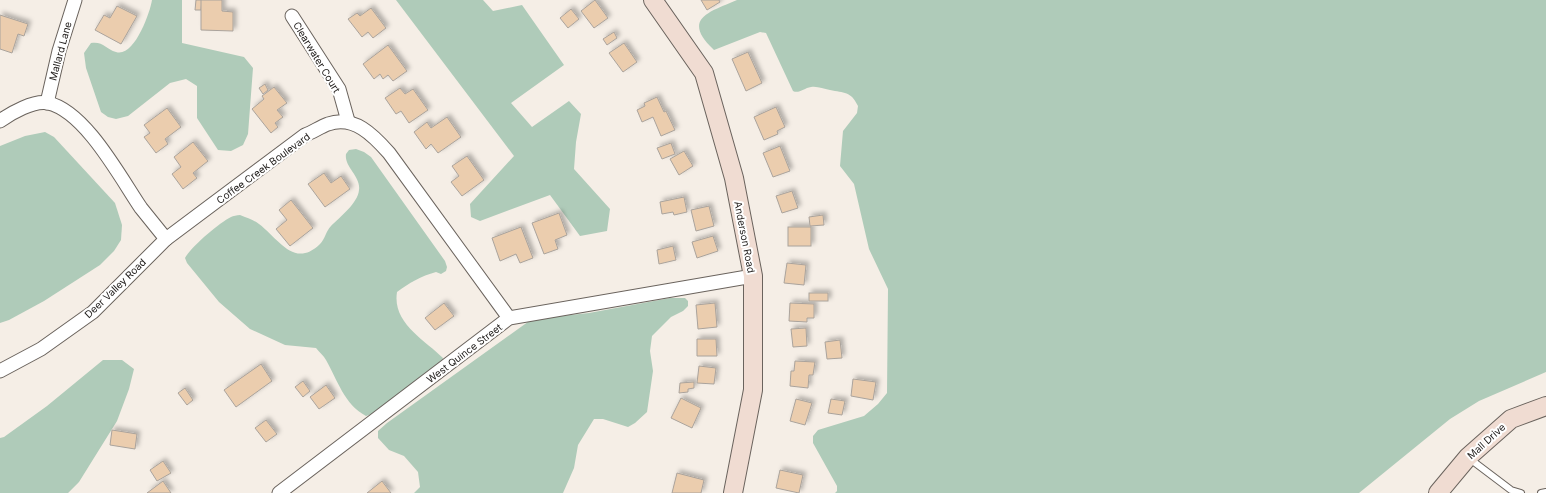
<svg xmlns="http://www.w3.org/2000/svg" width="1546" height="493" viewBox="0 0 1546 493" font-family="Inter,sans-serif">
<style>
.green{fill:#afcbb9}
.building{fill:#ebcdae;stroke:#aaa39c;filter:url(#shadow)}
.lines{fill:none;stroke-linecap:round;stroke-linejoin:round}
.lane-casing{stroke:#6a635d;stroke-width:8}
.street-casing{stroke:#6a635d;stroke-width:15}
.secondary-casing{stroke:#6a635d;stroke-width:20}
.lane{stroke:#fff;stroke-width:6}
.street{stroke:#fff;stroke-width:13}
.secondary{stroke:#f0dcd2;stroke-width:18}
.labels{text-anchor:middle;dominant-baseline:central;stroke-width:4;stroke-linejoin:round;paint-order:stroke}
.street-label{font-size:10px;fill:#24211f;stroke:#fff}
</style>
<defs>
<filter id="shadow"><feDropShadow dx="3" dy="-3" stdDeviation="2" flood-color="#0004"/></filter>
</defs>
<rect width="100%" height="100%" fill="#f5eee6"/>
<g class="green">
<path d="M152,0H182V43L244,57L253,68L248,134L243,145L231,151L218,150L197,118V86L186,79L170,83L128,116L116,119L108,117L101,112L86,68L84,53L91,43C103,41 106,49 116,52C134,58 150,13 152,0Z"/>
<path d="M396,0H483L493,11L522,5L564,65L511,103L532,127L569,101L581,114L576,142L574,169L610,209L607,231L580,236L550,195L480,221L471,217L470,204L514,156Z"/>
<path d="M737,0H1546V372L1479,401L1450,419L1359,493H835L837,491V486L813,443V436L818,430L864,416L878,404L887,393L888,289L869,249L854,184L840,166L843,131L857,113L858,106C851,91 844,93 830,90C823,89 818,86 811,87C804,88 799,94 793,91L766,33L760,32L714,50C681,19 709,12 737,0Z"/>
<path d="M45,132L54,137L115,203L122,225L121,240L114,251L100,265L44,301L9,320L0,323V146L25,136Z"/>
<path d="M356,149L364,152L371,157L445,261L447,267L446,271L441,274L436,272C421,276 409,283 397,292C392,323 425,340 443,358L442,362L378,412L366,416C344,404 338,381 326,360C324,356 319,352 316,348L285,345L250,329L219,302L187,263L185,258C191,247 219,223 231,217C233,216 237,215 240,215C247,218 254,220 259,224C279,239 294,269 320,244C325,239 326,231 331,226C340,217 358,203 359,190C361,176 344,167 346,154L349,150Z"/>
<path d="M670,298H685L688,301V306L683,311L671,317L652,336L650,351L653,371L647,412L635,423L628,427L603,419H594L578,445L574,468L563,493H414L420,487L418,472L404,456L389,450L378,438V431L387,423L532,319L589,313Z"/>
<path d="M103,360H122L134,369L129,389L117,421L79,482L68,493H0V438L4,437L47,406Z"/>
</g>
<g class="building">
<path d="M196,0H202L201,10H195Z"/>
<path d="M201,0H222V11L233,12V31L201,30Z"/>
<path d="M595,0L608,18L594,28L581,11Z"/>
<path d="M701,0H719L720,2L707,10Z"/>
<path d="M117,6L137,16L121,44L95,30L104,15L110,18Z"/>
<path d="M371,8L386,28L373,38L368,32L362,37L348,19L357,13L360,16Z"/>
<path d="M571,9L579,19L568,28L560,18Z"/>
<path d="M0,15L28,24L24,36L18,34L12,53L0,49Z"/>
<path d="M614,32L617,38L607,45L603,39Z"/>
<path d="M624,43L637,62L623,72L609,53Z"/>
<path d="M388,45L407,71L393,81L388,75L383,79L380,74L374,79L363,64Z"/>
<path d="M748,52L762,83L746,91L732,59Z"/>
<path d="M265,84L268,90L263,94L259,88Z"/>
<path d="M274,87L287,103L277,110L283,117L275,123L278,127L271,133L252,109L264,99L262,96Z"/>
<path d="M400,88L405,94L413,89L428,110L409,123L401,111L396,114L385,98Z"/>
<path d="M657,97L664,112L666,111L675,130L661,136L653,117L642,122L637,110L645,106L644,103Z"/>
<path d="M776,107L785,127L777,131L778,134L764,140L754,117Z"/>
<path d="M167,108L181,127L165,139L168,144L156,153L144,137L150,133L144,125Z"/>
<path d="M447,117L461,137L438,153L431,144L426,149L414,132L427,122L431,128Z"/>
<path d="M193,142L208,161L193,173L197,178L183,189L172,174L181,167L174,157Z"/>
<path d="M671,143L675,154L662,159L657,148Z"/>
<path d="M780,146L790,171L773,177L763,153Z"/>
<path d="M684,151L693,166L679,175L670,159Z"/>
<path d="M467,156L484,180L462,196L451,182L459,176L452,166Z"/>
<path d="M324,173L331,183L341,176L350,189L325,207L308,184Z"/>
<path d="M792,191L798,208L782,213L776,196Z"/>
<path d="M684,197L687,212L674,215L673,212L662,214L660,202Z"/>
<path d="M291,200L313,228L290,246L276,229L287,220L279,210Z"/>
<path d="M709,206L714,226L696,231L691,210Z"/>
<path d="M559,213L567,235L555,240L558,249L544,254L532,223Z"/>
<path d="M823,215L824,225L810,226L809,217Z"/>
<path d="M521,227L533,258L520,263L516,254L500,261L492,238Z"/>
<rect x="788" y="227" width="23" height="19"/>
<path d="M713,236L718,251L697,258L692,242Z"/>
<path d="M673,246L676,260L659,264L657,250Z"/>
<path d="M787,263L806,265L804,285L784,283Z"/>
<rect x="809" y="293" width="19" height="8"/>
<path d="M444,303L454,316L435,330L425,318Z"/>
<path d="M715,303L717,327L698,329L696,305Z"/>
<path d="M790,303L814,304V318H807V322L789,321Z"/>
<path d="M806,328L807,346L793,347L791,329Z"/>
<path d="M697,339H716L717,356H697Z"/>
<path d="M840,340L842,358L827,359L825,342Z"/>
<path d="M795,361L815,362L813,375H809L808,388L790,386L791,371H794Z"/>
<path d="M261,364L272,381L236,407L224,390Z"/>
<path d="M699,366L716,368L714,384L697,383Z"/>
<path d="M853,379L876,382L873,400L851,396Z"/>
<path d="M303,381L310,391L303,397L295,387Z"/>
<path d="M694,382V388L688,389V392L679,393L680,383Z"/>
<path d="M326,385L335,398L319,409L310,397Z"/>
<path d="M185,388L193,400L187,405L178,393Z"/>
<path d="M681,398L701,408L692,428L671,418Z"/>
<path d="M796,399L812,403L805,425L790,421Z"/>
<path d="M831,399L845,401L842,415L828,413Z"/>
<path d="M266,420L277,434L266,442L255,428Z"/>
<path d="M112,430L137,434L135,449L110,445Z"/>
<path d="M163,461L171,473L157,481L150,470Z"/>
<path d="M780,470L803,475L799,493L776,488Z"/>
<path d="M677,473L704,480L701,493H672Z"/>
<path d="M163,481L171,493H147Z"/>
<path d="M382,481L391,493H367Z"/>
</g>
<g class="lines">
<g class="lane-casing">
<g id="lane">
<path d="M1470,459L1511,490L1521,493"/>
<path d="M1541,493L1546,492"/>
</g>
</g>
<g class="street-casing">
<g id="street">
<path d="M292,16L339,89L348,121"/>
<path d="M47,103L59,51L75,0"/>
<path d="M0,121C11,113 34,100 48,103C85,111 120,177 141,208C149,218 158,229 166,239L305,135C313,132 320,127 328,124C354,115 373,135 389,153L509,318"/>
<path d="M0,371L41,349L93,312L166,239"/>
<path d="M279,493L509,318L753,276"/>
</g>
</g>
<g class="secondary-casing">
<g id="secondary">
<path d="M653,0L704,73L734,178L753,276V390L733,493"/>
<path d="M1438,493L1468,457L1511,419L1546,406"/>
</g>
</g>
<use href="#lane" class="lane"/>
<use href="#street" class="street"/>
<use href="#secondary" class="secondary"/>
</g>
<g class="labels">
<g class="street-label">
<text transform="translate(60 51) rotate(-75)">Mallard Lane</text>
<text transform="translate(317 57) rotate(59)">Clearwater Court</text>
<text transform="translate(263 168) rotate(-36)">Coffee Creek Boulevard</text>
<text transform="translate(745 237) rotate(79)">Anderson Road</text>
<text transform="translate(115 288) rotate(-44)">Deer Valley Road</text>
<text transform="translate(464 353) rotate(-37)">West Quince Street</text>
<text transform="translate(1486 441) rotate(-42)">Mall Drive</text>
</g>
</g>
</svg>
